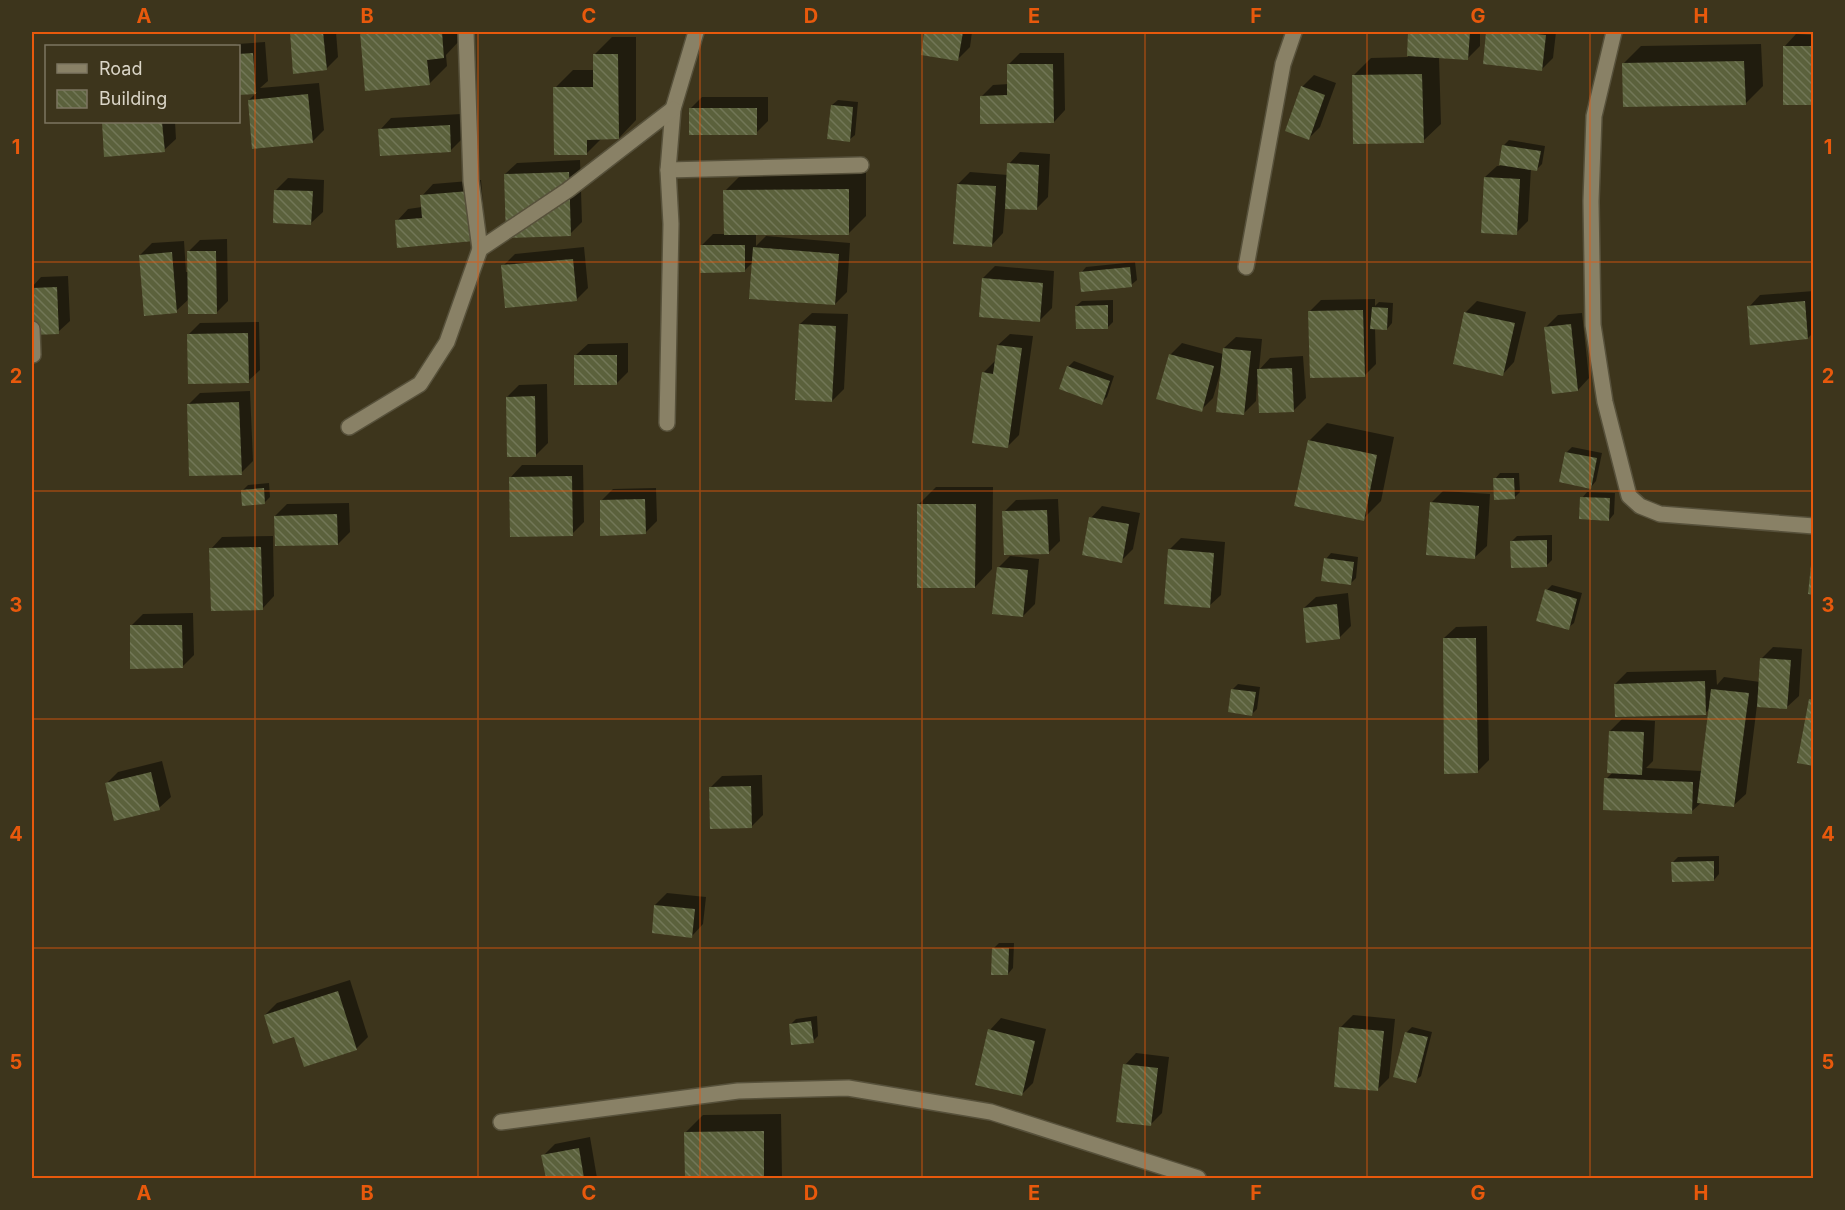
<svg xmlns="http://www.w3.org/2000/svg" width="1845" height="1210" viewBox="0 0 1845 1210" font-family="Inter,sans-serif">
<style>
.shadow{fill:#0007}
.building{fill:url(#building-back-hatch)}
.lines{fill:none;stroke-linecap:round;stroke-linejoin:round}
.street-casing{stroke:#57513b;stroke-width:18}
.street{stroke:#898166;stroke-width:15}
.grid{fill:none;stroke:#e8590c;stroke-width:1.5;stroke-opacity:0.55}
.neatline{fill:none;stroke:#e8590c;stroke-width:2}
.grid-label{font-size:20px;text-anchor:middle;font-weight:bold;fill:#e8590c}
</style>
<defs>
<pattern id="building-back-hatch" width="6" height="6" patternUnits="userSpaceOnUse" patternTransform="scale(1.5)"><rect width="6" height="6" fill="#5b613c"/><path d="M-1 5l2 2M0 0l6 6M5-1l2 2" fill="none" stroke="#727757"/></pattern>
</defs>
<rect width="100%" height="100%" fill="#3d351c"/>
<g class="shadow">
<path d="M291,32H336L338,57L326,69L295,72Z"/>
<path d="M361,32H461V39L446,55L447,66L429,84L366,89Z"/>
<path d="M926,32H972L970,47L958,59L922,54Z"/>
<path d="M1409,32H1480V46L1468,58L1439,57L1441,124L1423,141L1353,76L1371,58L1408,57Z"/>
<path d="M1488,32H1556L1553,58L1541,70L1484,62Z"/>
<path d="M1796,34L1814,35V104L1785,46Z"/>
<path d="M612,37H636V120L619,138H602L586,154L555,88L573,70H595L594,55Z"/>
<path d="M265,42L268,81L260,88L319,83L324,130L312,142L249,100L257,92L238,94V46H235L237,44Z"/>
<path d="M1761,44L1763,86L1745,104L1624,63L1641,46Z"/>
<path d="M1020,53H1064L1065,110L1054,122L982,96L993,85L1009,84L1008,65Z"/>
<path d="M1314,75L1336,83L1320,127L1309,138L1302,87Z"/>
<path d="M702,97H768V121L756,133L690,109Z"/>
<path d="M838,100L858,102L855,135L849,140L832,105Z"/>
<path d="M461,114L462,139L450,151L380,130L391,118Z"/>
<path d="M103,122H175L176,139L164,150L106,155Z"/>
<path d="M1509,140L1545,146L1542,164L1537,169L1531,168L1528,221L1516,233L1485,177L1497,166H1500L1503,146Z"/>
<path d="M1020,152L1050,154L1048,197L1036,209L1005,207L1003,233L992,245L958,184L970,172L1008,175L1009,164Z"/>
<path d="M580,160L582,222L570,234L505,174L517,163Z"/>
<path d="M866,172V216L848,234H756V246L766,236L850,243L847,292L835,304L753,262L744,271L701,246L713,234H725V191L743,173Z"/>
<path d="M288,178L324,180L323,212L311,223L276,190Z"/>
<path d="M481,180L485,228L473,240L397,221L408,209L422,207V196L433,184Z"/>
<path d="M227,239L228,301L217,312L189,299L176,311L140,255L152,243L184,241L186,272H189L188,252L200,240Z"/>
<path d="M584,247L588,288L576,300L503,266L515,254Z"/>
<path d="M1135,262L1137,280L1131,285L1081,273L1086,267Z"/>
<path d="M995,266L1054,271L1052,308L1040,320L983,278Z"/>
<path d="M68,276L70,321L58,332L32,323V287L41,277Z"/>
<path d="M1814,291V332L1808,338L1749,307L1760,295Z"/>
<path d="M1375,299V306L1379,302L1393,303L1392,323L1387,329L1375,328L1376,364L1364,376L1309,312L1321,300Z"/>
<path d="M1113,300V322L1108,327L1076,306L1082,301Z"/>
<path d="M1477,301L1526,312L1514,362L1503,374L1465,313Z"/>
<path d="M812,313L848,314L844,389L832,401L800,324Z"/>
<path d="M1582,313L1589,378L1578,390L1546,327L1558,315Z"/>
<path d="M259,322L260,370L248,381L188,335L200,323Z"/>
<path d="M1010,334L1033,336L1019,435L1007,447L983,373L995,361L998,345Z"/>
<path d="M1236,337L1262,339L1259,370L1270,358L1303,356L1306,398L1294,410L1257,384L1256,401L1244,413L1220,374L1213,398L1201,410L1170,355L1182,343L1223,354L1224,348Z"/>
<path d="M628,343V372L616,384L576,355L588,344Z"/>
<path d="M1074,361L1114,376L1107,397L1101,403L1061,388L1069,366Z"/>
<path d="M547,384L548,443L536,455L507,397L519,385Z"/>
<path d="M250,391L253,461L241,473L188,405L200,393Z"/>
<path d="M1327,423L1394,437L1381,501L1363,519L1309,441Z"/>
<path d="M1572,447L1602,453L1596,481L1591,487L1566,453Z"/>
<path d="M522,465H583L584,522L572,534L511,477Z"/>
<path d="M1500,473H1519L1520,492L1514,498L1495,479Z"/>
<path d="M269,483L270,497L264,503L243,490L248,485Z"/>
<path d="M936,487H993L992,569L975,587L918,505Z"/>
<path d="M656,488L657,521L645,533L601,501L613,489Z"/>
<path d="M1443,491L1490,494L1487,546L1475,557L1432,502Z"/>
<path d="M1587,492L1615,493L1614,514L1609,520L1582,498Z"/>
<path d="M1058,499L1060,541L1048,553L1004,512L1016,500Z"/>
<path d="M349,503L350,532L338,544L275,516L287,504Z"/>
<path d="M1102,506L1140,513L1133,549L1121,561L1091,518Z"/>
<path d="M1552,535V560L1546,566L1512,541L1517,536Z"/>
<path d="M273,536L274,596L263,608L211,549L222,537Z"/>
<path d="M1181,538L1225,542L1221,595L1209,606L1169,550Z"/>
<path d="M1331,553L1358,557L1356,578L1350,584L1326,559Z"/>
<path d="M1010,556L1039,559L1035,604L1023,616L998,568Z"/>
<path d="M1552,585L1582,593L1574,623L1568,628L1547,590Z"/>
<path d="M1348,593L1351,626L1339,638L1304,608L1316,597Z"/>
<path d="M193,613L194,655L182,667L131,626L143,614Z"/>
<path d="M1487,626L1489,760L1477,772L1444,638L1456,627Z"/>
<path d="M1773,647L1802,649L1799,696L1787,707L1757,705L1746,794L1734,805L1702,802L1691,812L1606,779L1613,772L1610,731L1622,719L1655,721L1653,761L1646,768L1702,771L1710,709L1705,713L1615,684L1627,672L1716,670L1717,685L1724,677L1760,682L1762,658Z"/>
<path d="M1238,684L1260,687L1257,709L1252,714L1233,689Z"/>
<path d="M162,761L171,797L159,808L107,783L118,772Z"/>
<path d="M762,775L763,815L751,827L710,788L722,776Z"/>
<path d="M1719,856V874L1714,880L1673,862L1678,857Z"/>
<path d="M667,893L706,897L703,924L692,936L655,905Z"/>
<path d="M999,943H1014L1013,968L1008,974L993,949Z"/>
<path d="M350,980L368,1037L356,1049L295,1035L265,1015L277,1003Z"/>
<path d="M1353,1015L1395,1019L1389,1078L1378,1089L1341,1027Z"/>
<path d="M817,1016L818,1036L813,1041L790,1025L796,1019Z"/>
<path d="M1001,1018L1046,1029L1033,1083L1021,1095L990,1030Z"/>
<path d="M1412,1027L1432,1032L1421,1076L1415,1081L1395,1076L1407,1032Z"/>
<path d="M1136,1053L1169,1057L1162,1113L1150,1125L1125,1065Z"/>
<path d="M781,1114L782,1178H686V1132L703,1115Z"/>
<path d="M590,1137L597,1178H547L543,1156L555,1144Z"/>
</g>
<g class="building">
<path d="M290,32H323L327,70L293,74Z"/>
<path d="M360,32H442L444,58L427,60L430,85L365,91Z"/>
<path d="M924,32H963L958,61L921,55Z"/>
<path d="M1408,32H1470L1468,60L1407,56Z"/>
<path d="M1486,32H1514L1546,35L1542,71L1483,64Z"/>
<rect x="1783" y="46" width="31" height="59"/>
<path d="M253,53L256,94L238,95V54Z"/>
<path d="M593,54H618L619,139L587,140V155H554L553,87H593Z"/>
<path d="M1744,61L1746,105L1623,107L1622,63Z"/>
<path d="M1007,64H1053L1054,123L980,124V96L1007,95Z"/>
<path d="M1422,74L1424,143L1353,144L1352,75Z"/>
<path d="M1301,86L1325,95L1309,140L1285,131Z"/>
<path d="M308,94L313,143L252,149L248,100Z"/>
<path d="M831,105L853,107L850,142L827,139Z"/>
<rect x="689" y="108" width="68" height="27"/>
<path d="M102,122H162L165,152L104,157Z"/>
<path d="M450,125L451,152L380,156L378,129Z"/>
<path d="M1502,145L1541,151L1537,171L1499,165Z"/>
<path d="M1007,163L1039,165L1037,210L1005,209Z"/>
<path d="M569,172L571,236L506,238L504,174Z"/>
<path d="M1484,177L1520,179L1517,235L1481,233Z"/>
<path d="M957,184L996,186L992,247L953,244Z"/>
<path d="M849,189V235H724L723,190Z"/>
<path d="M274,190L313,191L311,225L273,223Z"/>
<path d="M470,191L474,241L397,248L395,220L422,218L420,195Z"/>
<path d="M700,245H745V272L700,273Z"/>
<path d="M753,247L839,254L835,305L749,299Z"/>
<path d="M187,251H216L217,314H188Z"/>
<path d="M172,252L177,313L144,316L139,255Z"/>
<path d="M573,259L577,301L505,308L501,265Z"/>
<path d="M1130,267L1132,287L1081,292L1079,272Z"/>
<path d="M982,278L1043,283L1040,322L979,317Z"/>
<path d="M57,287L59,334L32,335V288Z"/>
<path d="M1805,301L1808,339L1750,345L1747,306Z"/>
<path d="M1108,305V329H1076L1075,306Z"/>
<path d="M1372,307L1388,308L1387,330L1370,329Z"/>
<path d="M1363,310L1365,377L1310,378L1308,311Z"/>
<path d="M1464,312L1515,323L1503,376L1453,364Z"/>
<path d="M799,324L836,326L832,402L795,400Z"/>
<path d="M1571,324L1578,391L1552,394L1544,327Z"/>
<path d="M248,333L249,383L188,384L187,334Z"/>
<path d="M997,345L1022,348L1008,448L972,443L982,372L993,374Z"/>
<path d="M1223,348L1251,351L1244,415L1216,412Z"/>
<path d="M1169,354L1214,366L1202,412L1156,399Z"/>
<rect x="574" y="355" width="43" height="30"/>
<path d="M1067,366L1110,381L1102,405L1059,389Z"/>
<path d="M1292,368L1294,412L1259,413L1257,369Z"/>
<path d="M535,396L536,457H507L506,397Z"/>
<path d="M239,402L242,475L189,476L187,404Z"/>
<path d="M1308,440L1377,455L1364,521L1294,506Z"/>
<path d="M1565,452L1597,458L1591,489L1559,482Z"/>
<path d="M572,476L573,536L510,537L509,477Z"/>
<path d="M1493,478H1514L1515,499L1494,500Z"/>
<path d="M264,488L265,504L242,506L241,490Z"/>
<path d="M1580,497L1610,498L1609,521L1579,519Z"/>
<path d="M645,499L646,534L600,536V500Z"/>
<path d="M1430,502L1479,506L1475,559L1426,555Z"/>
<path d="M917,504H976L975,588H917Z"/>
<path d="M1047,510L1049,554L1004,555L1002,511Z"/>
<path d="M337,514L338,545L275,546L274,516Z"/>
<path d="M1089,517L1129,524L1122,563L1082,555Z"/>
<path d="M1547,540V567L1511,568L1510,541Z"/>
<path d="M261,547L263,610L211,611L209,548Z"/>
<path d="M1168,549L1214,553L1210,608L1164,604Z"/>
<path d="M1812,555H1814V595L1808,594Z"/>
<path d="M1324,558L1354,562L1351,585L1321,581Z"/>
<path d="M997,567L1028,570L1023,617L992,614Z"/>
<path d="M1545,589L1577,599L1569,630L1536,621Z"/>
<path d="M1337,604L1340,639L1306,643L1303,608Z"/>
<path d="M130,625H182L183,668L130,669Z"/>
<path d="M1443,638H1476L1478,773L1444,774Z"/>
<path d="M1760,658L1791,660L1787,709L1757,707Z"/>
<path d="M1705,681L1706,715L1615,717L1614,684Z"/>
<path d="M1231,689L1256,692L1252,716L1228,712Z"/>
<path d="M1711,689L1749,693L1734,807L1697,803Z"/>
<path d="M1809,699L1814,700V766L1797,763Z"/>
<path d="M1609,731L1644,732L1642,775L1607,773Z"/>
<path d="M151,772L160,810L114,821L105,783Z"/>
<path d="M1604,778L1693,782L1692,814L1603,810Z"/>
<path d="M751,786L752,828L710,829L709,787Z"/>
<path d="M1714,861V881L1672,882L1671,862Z"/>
<path d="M654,905L695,909L692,938L652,933Z"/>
<path d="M992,948H1009L1008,975H991Z"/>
<path d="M338,991L357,1050L304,1067L294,1037L273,1044L264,1015Z"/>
<path d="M811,1021L814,1043L791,1045L789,1024Z"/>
<path d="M1339,1027L1384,1031L1378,1091L1334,1087Z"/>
<path d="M988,1029L1035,1041L1022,1096L975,1085Z"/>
<path d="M1405,1032L1428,1037L1416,1083L1393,1077Z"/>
<path d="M1123,1064L1158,1068L1151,1126L1116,1122Z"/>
<path d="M764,1131V1178H685L684,1132Z"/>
<path d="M579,1148L584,1178H546L541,1155Z"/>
</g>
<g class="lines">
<g class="street-casing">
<g id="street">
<path d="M466,32L471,181L480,249"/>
<path d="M1614,32L1594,116L1591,201L1593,325L1605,402L1629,496L1640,506L1660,514L1814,526"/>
<path d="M668,170L861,165"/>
<path d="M1246,267L1283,64L1294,32"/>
<path d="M32,329L33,355"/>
<path d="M667,423L671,224L668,170L673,109L696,32"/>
<path d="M349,427L420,384L447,342L480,249L568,190L673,109"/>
<path d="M501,1122L738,1091L848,1088L991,1112L1198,1178"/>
</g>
</g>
<use href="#street" class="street"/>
</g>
<path class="grid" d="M255,32V1178M478,32V1178M700,32V1178M922,32V1178M1145,32V1178M1367,32V1178M1590,32V1178M32,262H1814M32,491H1814M32,719H1814M32,948H1814"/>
<rect width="1845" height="1210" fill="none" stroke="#3d351c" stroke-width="66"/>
<rect x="45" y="45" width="195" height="78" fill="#3d351c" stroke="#7c7560" stroke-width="1.5"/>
<rect x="57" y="64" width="30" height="9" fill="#898166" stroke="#7c7560" stroke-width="1.5"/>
<text x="99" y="75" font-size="18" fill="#dad5c7">Road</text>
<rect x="57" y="90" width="30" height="18" fill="url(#building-back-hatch)" stroke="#7c7560" stroke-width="1.5"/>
<text x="99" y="105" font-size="18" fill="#dad5c7">Building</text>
<rect x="33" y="33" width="1779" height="1144" class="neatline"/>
<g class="grid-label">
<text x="144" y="23">A</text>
<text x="367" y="23">B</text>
<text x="589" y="23">C</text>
<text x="811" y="23">D</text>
<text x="1034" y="23">E</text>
<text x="1256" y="23">F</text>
<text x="1478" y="23">G</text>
<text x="1701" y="23">H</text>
<text x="16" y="154">1</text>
<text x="1828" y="154">1</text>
<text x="16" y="383">2</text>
<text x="1828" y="383">2</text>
<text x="16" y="612">3</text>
<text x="1828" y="612">3</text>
<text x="16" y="841">4</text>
<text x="1828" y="841">4</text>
<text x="16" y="1069">5</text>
<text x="1828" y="1069">5</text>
<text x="144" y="1200">A</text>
<text x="367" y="1200">B</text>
<text x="589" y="1200">C</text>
<text x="811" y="1200">D</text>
<text x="1034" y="1200">E</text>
<text x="1256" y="1200">F</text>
<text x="1478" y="1200">G</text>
<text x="1701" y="1200">H</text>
</g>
</svg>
